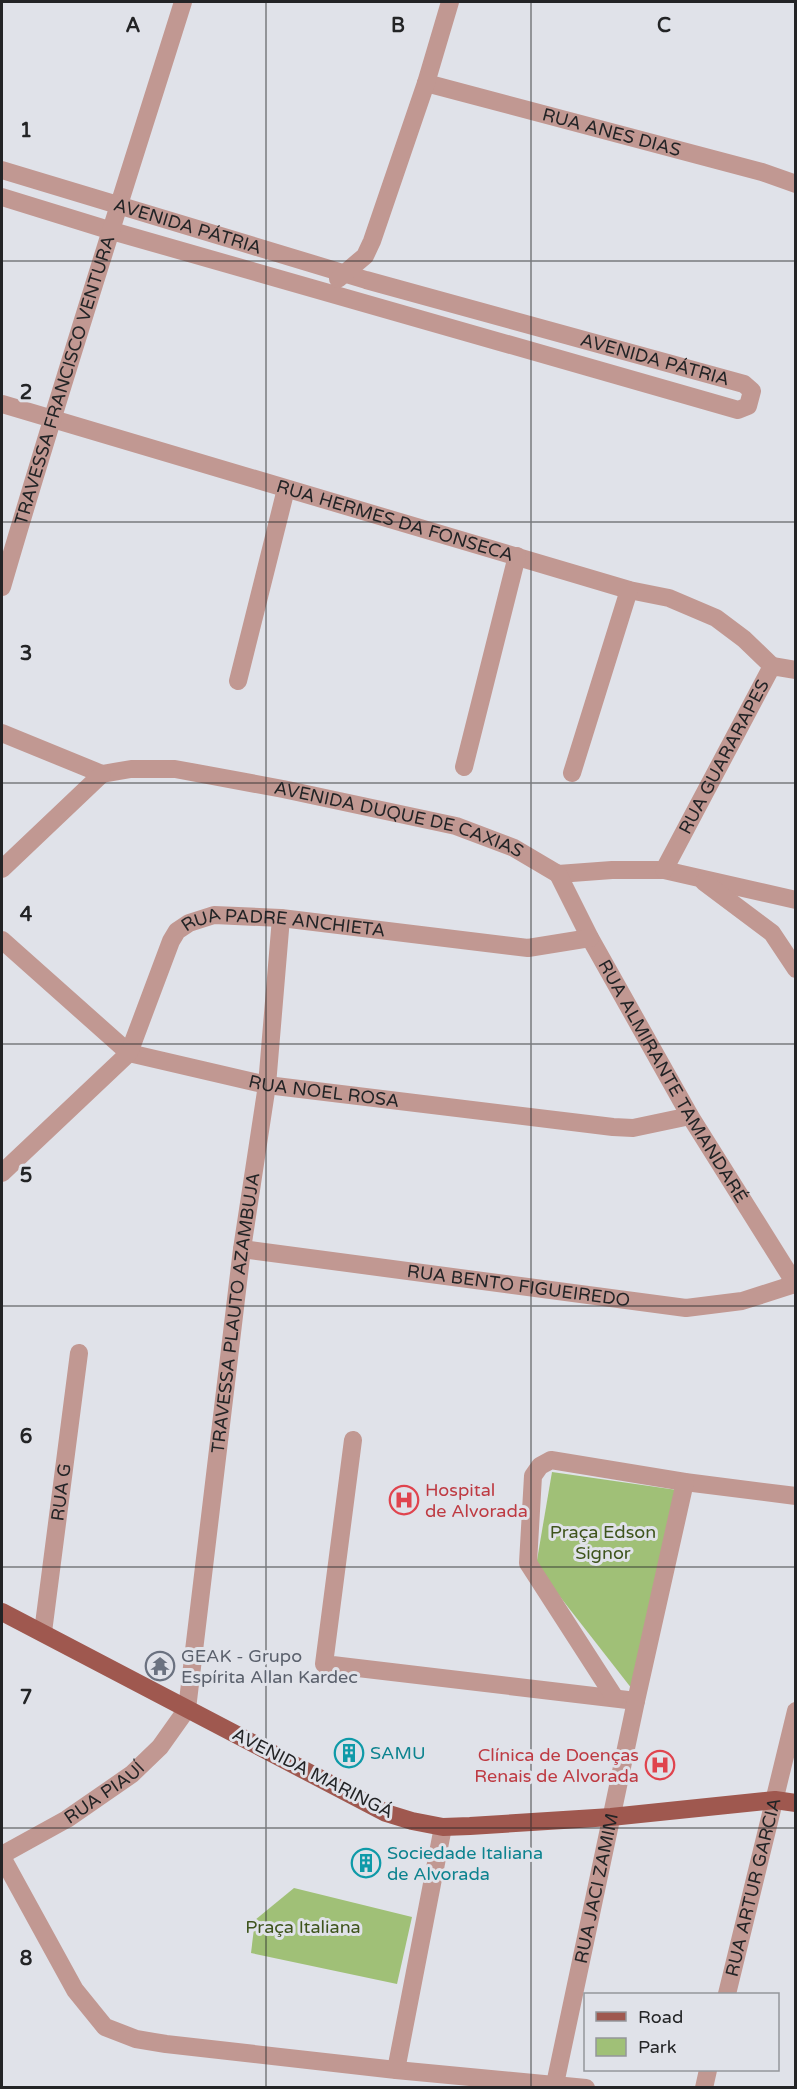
<svg xmlns="http://www.w3.org/2000/svg" width="797" height="2089" viewBox="0 0 797 2089" font-family="'Varela Round',sans-serif">
<style>
.green{fill:#a0c077}
.lines{fill:none;stroke-linecap:round;stroke-linejoin:round}
.minor{stroke:#c19892;stroke-width:18}
.major{stroke:#9f584f;stroke-width:18}
.grid{fill:none;stroke:#232426;stroke-width:1.5;stroke-opacity:0.55}
.labels{text-anchor:middle;dominant-baseline:central;stroke-width:6;stroke-linejoin:round;paint-order:stroke}
.street-label{font-size:18px;fill:#232426;stroke:#e0e2e9}
.health-label{font-size:18px;fill:#be3a42;stroke:#e0e2e9;text-anchor:start}
.park-label{font-size:18px;fill:#3e541c;stroke:#e0e2e9}
.worship-label{font-size:18px;fill:#5b616d;stroke:#e0e2e9;text-anchor:start}
.culture-label{font-size:18px;fill:#0d838f;stroke:#e0e2e9;text-anchor:start}
.grid-label{font-size:20px;text-anchor:middle;font-weight:bold;fill:#232426;stroke:#e0e2e9;stroke-width:6;stroke-linejoin:round;paint-order:stroke}
</style>
<rect width="100%" height="100%" fill="#e0e2e9"/>
<g class="green">
<path d="M552,1472L677,1490L632,1689L536,1566Z"/>
<path d="M294,1888L412,1917L397,1984L251,1953L255,1920Z"/>
</g>
<g class="lines">
<g class="minor">
<path id="s1" d="M426,83L762,172L796,184"/>
<path id="s2" d="M2,170L366,280L744,384L752,391L748,406L738,410L112,231L2,197"/>
<path d="M338,279L365,256L372,241L426,83L450,2"/>
<path id="s3" d="M2,404L629,590L669,598L716,618L744,639L772,666"/>
<path id="s4" d="M2,587C59,391 122,196 183,2"/>
<path d="M238,681L286,489"/>
<path id="s5" d="M2,733L102,774L131,769H175L283,789L456,826L514,848L558,874L612,870H664L796,900"/>
<path d="M464,767L517,556"/>
<path d="M572,773L629,590"/>
<path d="M2,869L102,774"/>
<path id="s6" d="M664,870L772,666L796,670"/>
<path id="s7" d="M558,874L590,938L690,1116L796,1285"/>
<path d="M704,882L772,933L796,969"/>
<path id="s8" d="M2,940L129,1053L267,1085L613,1127L633,1128L690,1116"/>
<path id="s9" d="M2,1173L129,1053L171,941L177,931L189,923L214,915L281,918L528,948L590,938"/>
<path id="s10" d="M242,1249L686,1308L742,1301L795,1284"/>
<path d="M353,1440L324,1664L636,1701"/>
<path id="s11" d="M43,1632L79,1353"/>
<path d="M615,1698L528,1563L533,1476L540,1466L551,1460L685,1482L796,1496"/>
<path id="s12" d="M2,1855L67,1819L132,1774L160,1747L187,1709L242,1249L267,1085L281,918"/>
<path d="M2,1857L75,1990L105,2027L136,2039L166,2044L396,2070L586,2088"/>
<path id="s13" d="M727,1994L796,1711"/>
<path d="M396,2070L443,1827"/>
<path id="s14" d="M555,2084L636,1701L685,1482"/>
<path d="M704,2088L708,2070"/>
</g>
<path class="major" d="M2,1612L386,1813L412,1821L443,1827L470,1826L611,1817L775,1800L796,1803"/>
</g>
<path class="grid" d="M266,2V2088M531,2V2088M2,261H796M2,522H796M2,783H796M2,1044H796M2,1306H796M2,1567H796M2,1828H796"/>
<defs>
<g id="hospital-ring" transform="scale(1.5)"><circle r="9.5" fill="#e0e2e9" stroke="#e0444e" stroke-width="1.5"/><path d="M-5-5h3v3.5h4V-5h3V5h-3V1.5h-4V5h-3Z" fill="#e0444e"/></g>
<g id="temple-ring" transform="scale(1.5)"><circle r="9.5" fill="#e0e2e9" stroke="#6b7280" stroke-width="1.5"/><path d="M0-6L5-2H3V0L6.5 2.5H4V6H1.5V3h-3V6H-4V2.5H-6.5L-3 0V-2H-5Z" fill="#6b7280"/></g>
<g id="building-ring" transform="scale(1.5)"><circle r="9.5" fill="#e0e2e9" stroke="#0f9aa8" stroke-width="1.5"/><path d="M-4-6H4V6H1V3H-1V6H-4ZM-2.5-4.3h1.7v1.8h-1.7ZM.8-4.3h1.7v1.8H.8ZM-2.5-1h1.7V.8h-1.7ZM.8-1h1.7V.8H.8Z" fill="#0f9aa8"/></g>
</defs>
<g fill-rule="evenodd">
<use href="#hospital-ring" x="404" y="1500"/>
<use href="#temple-ring" x="160" y="1666"/>
<use href="#building-ring" x="349" y="1753"/>
<use href="#hospital-ring" x="660" y="1765"/>
<use href="#building-ring" x="366" y="1863"/>
</g>
<g class="labels">
<g class="street-label">
<text stroke="none"><textPath href="#s1" startOffset="192">RUA ANES DIAS</textPath></text>
<text stroke="none"><textPath href="#s2" startOffset="194">AVENIDA PÁTRIA</textPath></text>
<text stroke="none"><textPath href="#s2" startOffset="680">AVENIDA PÁTRIA</textPath></text>
<text stroke="none"><textPath href="#s4" startOffset="216">TRAVESSA FRANCISCO VENTURA</textPath></text>
<text stroke="none"><textPath href="#s3" startOffset="410">RUA HERMES DA FONSECA</textPath></text>
<text stroke="none"><textPath href="#s6" startOffset="128">RUA GUARARAPES</textPath></text>
<text stroke="none"><textPath href="#s5" startOffset="411">AVENIDA DUQUE DE CAXIAS</textPath></text>
<text stroke="none"><textPath href="#s9" startOffset="416">RUA PADRE ANCHIETA</textPath></text>
<text stroke="none"><textPath href="#s7" startOffset="237">RUA ALMIRANTE TAMANDARÉ</textPath></text>
<text stroke="none"><textPath href="#s8" startOffset="369">RUA NOEL ROSA</textPath></text>
<text stroke="none"><textPath href="#s10" startOffset="279">RUA BENTO FIGUEIREDO</textPath></text>
<text stroke="none"><textPath href="#s12" startOffset="638">TRAVESSA PLAUTO AZAMBUJA</textPath></text>
<text stroke="none"><textPath href="#s11" startOffset="141">RUA G</textPath></text>
<text transform="translate(313 1773) rotate(27)">AVENIDA MARINGÁ</text>
<text stroke="none"><textPath href="#s12" startOffset="120">RUA PIAUÍ</textPath></text>
<text stroke="none"><textPath href="#s13" startOffset="110">RUA ARTUR GARCIA</textPath></text>
<text stroke="none"><textPath href="#s14" startOffset="200">RUA JACI ZAMIM</textPath></text>
</g>
<g class="health-label">
<text x="425" y="1490">Hospital<tspan x="425" dy="21">de Alvorada</tspan></text>
<text x="639" y="1755" text-anchor="end">Clínica de Doenças<tspan x="639" dy="21">Renais de Alvorada</tspan></text>
</g>
<g class="park-label">
<text x="603" y="1532">Praça Edson<tspan x="603" dy="21">Signor</tspan></text>
<text x="303" y="1927">Praça Italiana</text>
</g>
<g class="worship-label">
<text x="181" y="1656">GEAK - Grupo<tspan x="181" dy="21">Espírita Allan Kardec</tspan></text>
</g>
<g class="culture-label">
<text x="370" y="1753">SAMU</text>
<text x="387" y="1853">Sociedade Italiana<tspan x="387" dy="21">de Alvorada</tspan></text>
</g>
</g>
<g class="grid-label">
<text x="133" y="32">A</text>
<text x="398" y="32">B</text>
<text x="664" y="32">C</text>
<text x="26" y="137">1</text>
<text x="26" y="399">2</text>
<text x="26" y="660">3</text>
<text x="26" y="921">4</text>
<text x="26" y="1182">5</text>
<text x="26" y="1443">6</text>
<text x="26" y="1704">7</text>
<text x="26" y="1965">8</text>
</g>
<rect width="797" height="2089" fill="none" stroke="#232426" stroke-width="6"/>
<rect x="584" y="1993" width="195" height="78" fill="#e0e2e9" stroke="#94969b" stroke-width="1.5"/>
<rect x="596" y="2012" width="30" height="9" fill="#9f584f" stroke="#94969b" stroke-width="1.5"/>
<text x="638" y="2023" font-size="18" fill="#232426">Road</text>
<rect x="596" y="2038" width="30" height="18" fill="#a0c077" stroke="#94969b" stroke-width="1.5"/>
<text x="638" y="2053" font-size="18" fill="#232426">Park</text>
</svg>
